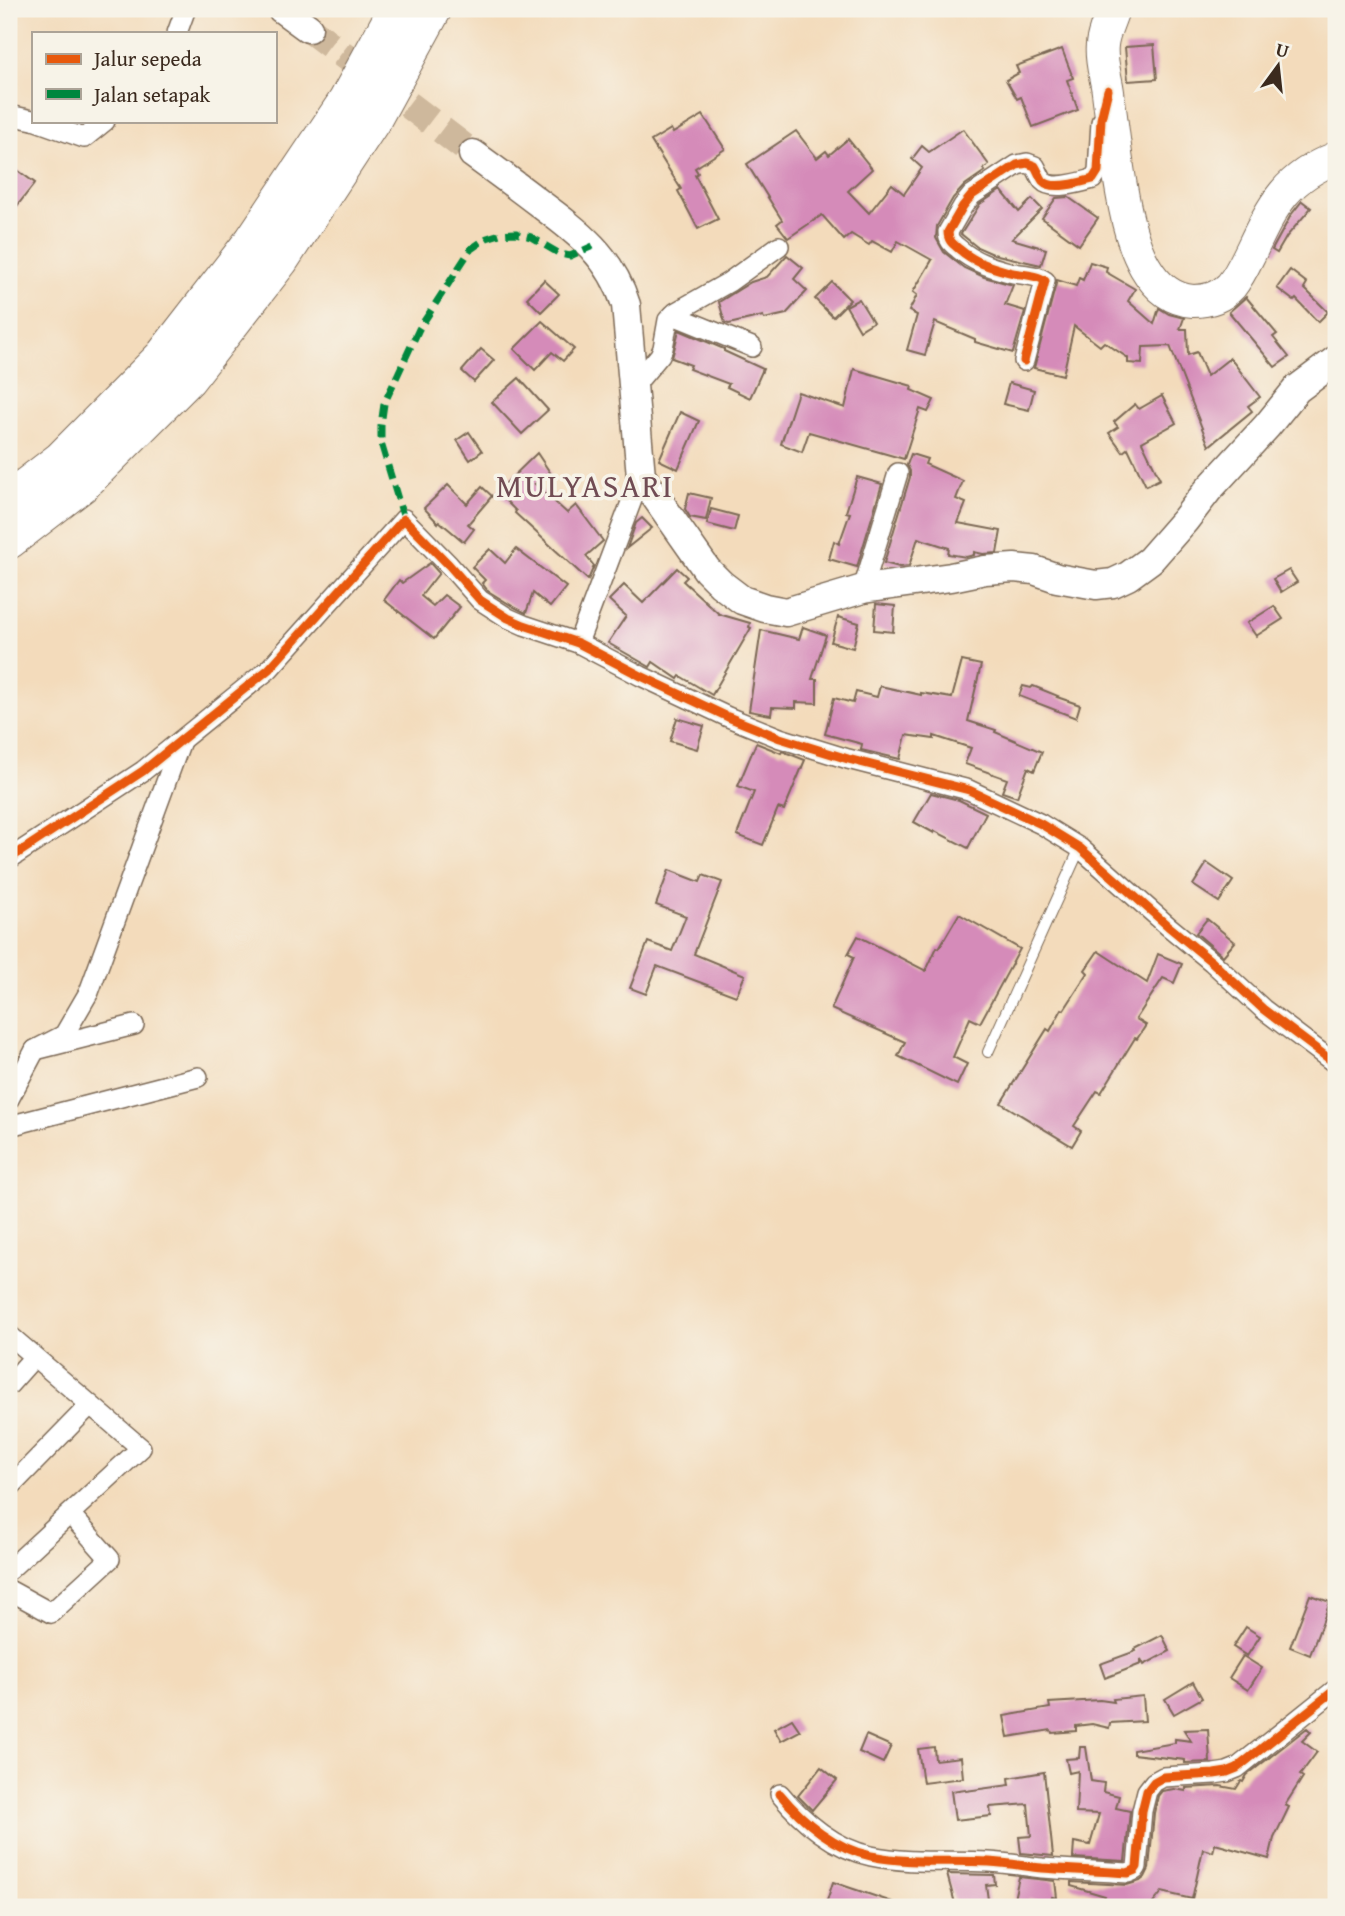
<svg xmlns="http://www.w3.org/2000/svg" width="1345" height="1916" viewBox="0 0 1345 1916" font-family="'Gentium Book Plus',serif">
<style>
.building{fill:#d58bb9}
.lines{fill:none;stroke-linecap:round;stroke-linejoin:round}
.secondary-tunnel{stroke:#ceb89c;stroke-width:28;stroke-dasharray:28 14;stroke-linecap:butt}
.service-casing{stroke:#7b6855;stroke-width:12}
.minor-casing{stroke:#7b6855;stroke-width:22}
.secondary-casing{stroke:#7b6855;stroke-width:31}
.primary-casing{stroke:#7b6855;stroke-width:34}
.motorway-casing{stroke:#7b6855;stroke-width:39}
.service{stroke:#fff;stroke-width:10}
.minor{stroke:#fff;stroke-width:19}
.secondary{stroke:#fff;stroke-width:28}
.primary{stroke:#fff;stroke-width:32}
.motorway{stroke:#fff;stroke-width:37}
.quiet{stroke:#00873e;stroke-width:7;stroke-dasharray:14 7;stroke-linecap:butt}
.cycleway-casing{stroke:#f7f3e8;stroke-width:13}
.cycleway{stroke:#e8590c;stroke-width:9}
.labels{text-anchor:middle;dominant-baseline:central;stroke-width:7;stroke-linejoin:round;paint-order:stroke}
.quarter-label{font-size:32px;letter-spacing:2px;fill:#714c54;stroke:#f7f3e8}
</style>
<rect width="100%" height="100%" fill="#f7f3e8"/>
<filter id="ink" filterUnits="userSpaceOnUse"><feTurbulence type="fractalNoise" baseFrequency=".0143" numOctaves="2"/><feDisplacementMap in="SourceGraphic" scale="14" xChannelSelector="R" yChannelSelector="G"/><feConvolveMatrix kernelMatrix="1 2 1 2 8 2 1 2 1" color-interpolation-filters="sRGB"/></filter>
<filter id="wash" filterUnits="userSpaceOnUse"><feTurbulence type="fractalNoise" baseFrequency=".00686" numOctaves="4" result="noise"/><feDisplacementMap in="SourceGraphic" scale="28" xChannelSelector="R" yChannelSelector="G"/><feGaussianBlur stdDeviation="1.57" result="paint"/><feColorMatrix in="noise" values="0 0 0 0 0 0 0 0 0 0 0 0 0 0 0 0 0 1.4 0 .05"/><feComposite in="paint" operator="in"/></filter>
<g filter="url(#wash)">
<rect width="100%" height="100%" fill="#f3dbbb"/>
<g id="blocks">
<g class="building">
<path d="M1154,45L1157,79L1128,81L1125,47Z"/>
<path d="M1062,49L1073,78L1067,80L1078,110L1033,127L1021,97L1017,99L1006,80L1019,73L1016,66Z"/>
<path d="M703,115L725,149L695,168L698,173L695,175L718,219L698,229L678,191L681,189L651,141L671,129L673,133Z"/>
<path d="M963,129L989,165L983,169L985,171L965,185L953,198L937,226L936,238L944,252L964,268L984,277L1013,285L1005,305L1025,311L1013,353L975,342V339L935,322L925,355L907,350L917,315L909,311L917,295L913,292L932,260L898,241L892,252L872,241L869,245L851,234L844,240L822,215L788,238L777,224L782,220L747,164L796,131L817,158L826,151L829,155L848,139L872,169L848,191L869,213L892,184L904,194L922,168L912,159L922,146L929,152Z"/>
<path d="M9,164L35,183L9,216Z"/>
<path d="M1001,190L1019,212L1032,199L1042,209L1012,239L1046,249L1041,265L993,254L977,247L961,234L980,204Z"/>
<path d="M1068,197L1098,218L1079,245L1042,218L1056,198Z"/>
<path d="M1302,201L1311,208L1287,236L1277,253L1272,250L1291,215Z"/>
<path d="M787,255L803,268L794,279L807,291L786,314L764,319L763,316L729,324L725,323L719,302L751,282L767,277Z"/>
<path d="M1090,262L1107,267L1106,272L1135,289L1128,301L1154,324L1159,308L1169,314L1184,318L1180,329H1187L1188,355L1197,352L1207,376L1230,358L1260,397L1248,406L1252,411L1209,446L1170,346L1143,347L1142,364L1128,363V358L1104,342L1100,346L1074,326L1063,375L1034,368L1057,280L1076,286L1079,278L1083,280Z"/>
<path d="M1290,270L1307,283L1304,288L1328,312L1318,322L1296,299L1294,301L1277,288Z"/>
<path d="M544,280L559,294L541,312L527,298Z"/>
<path d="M832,282L850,300L833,317L815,299Z"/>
<path d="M1246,297L1277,334L1273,337L1289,357L1275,367L1229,312Z"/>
<path d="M859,299L873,322L860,330L846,306Z"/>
<path d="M542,321L574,349L563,361L552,352L535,370L514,349Z"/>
<path d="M679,330L724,349V351L763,369L750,398L727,387L729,384L689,369L691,365L672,358Z"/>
<path d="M481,349L494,360L474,382L462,371Z"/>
<path d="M854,369L912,386L911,390L934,400L928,412L920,409L904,459L809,432L802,452L781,444L798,392L845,408Z"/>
<path d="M519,378L548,410L522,434L492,402Z"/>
<path d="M1009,383L1034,390L1029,410L1003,404Z"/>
<path d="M1162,396L1176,423L1142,442L1160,479L1146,486L1128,448L1123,452L1109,433L1118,427L1114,422L1135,404L1139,409Z"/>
<path d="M680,412L699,421L678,469L659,460Z"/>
<path d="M469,432L482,451L470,460L457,440Z"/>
<path d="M537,453L551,474L535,484L567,513L576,505L603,541L586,556L594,566L588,580L515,513L516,511L497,492Z"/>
<path d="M911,454L927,459L925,464L963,481L956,499L966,503L958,523L1001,531L997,553L983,554L974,552V555L966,557L948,554L949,548L918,538L909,566L899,567L884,563L910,477V471L907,465Z"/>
<path d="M857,477L882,484L857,567L829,559L834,541L839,544L850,513L846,512Z"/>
<path d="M448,485L467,504L482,487L492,496L468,524L474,529L464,542L439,521L438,523L424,508Z"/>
<path d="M689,493L711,498L706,520L690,517L685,509Z"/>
<path d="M711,509L738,516L734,531L707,524Z"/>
<path d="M642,518L652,528L627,548L636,523Z"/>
<path d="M490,549L505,563L516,549L566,587L550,607L533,593L526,613L514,607L488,591L482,583L485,580L472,567Z"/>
<path d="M430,563L439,573L421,596L433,606L444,595L460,607L434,639L384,600L399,580L402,583Z"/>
<path d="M677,568L687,577L683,581L719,614L750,623L749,627L751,628L712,695L680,676L678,679L653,662L650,667L608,643L626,616L609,600L624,585L643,603Z"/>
<path d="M1289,570L1297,582L1281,592L1273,579Z"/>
<path d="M876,604L895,606L893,632L874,630Z"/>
<path d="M1274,606L1283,619L1256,636L1247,623Z"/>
<path d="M838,617L859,623L853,648L831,642Z"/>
<path d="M803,627L826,635L812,679H817V703L796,702V708L772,707L771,715L749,711L761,630L799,639Z"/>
<path d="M962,661L981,665L968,721L996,730L995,732L1042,752L1034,771L1028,768L1017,797L1002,792L1007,779L965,764L971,748L934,736V739L906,735L900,759L861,750L862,744L825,734L834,698L853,703L856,692L877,697L880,686L921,695V693L952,698Z"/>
<path d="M1023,686L1031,688L1033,686L1058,696L1057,697L1080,705L1076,718L1019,696Z"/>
<path d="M677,718L704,726L697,749L670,741Z"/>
<path d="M756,743L781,753L782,751L805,760L784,810L778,808L763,845L737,835L754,792L738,786Z"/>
<path d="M931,793L959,800L986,813L968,848L935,831L934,833L914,822Z"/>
<path d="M1207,863L1233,881L1219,902L1193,885Z"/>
<path d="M669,870L700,882L703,875L722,882L694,954L745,975L736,996L657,966L646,994L630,988L648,942L672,951L686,916L656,905Z"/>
<path d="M959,914L1020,949L980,1023L970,1018L953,1057L967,1064L957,1085L898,1056L905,1042L831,1009L854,957L848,954L858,936L926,971L937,947L939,948Z"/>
<path d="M1207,919L1235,942L1223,956L1196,933Z"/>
<path d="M1098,951L1147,983L1158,954L1182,964L1174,983L1163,978L1136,1019L1146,1025L1137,1039L1135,1038L1101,1093L1097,1091L1074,1126L1081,1131L1072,1146L1001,1103L1047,1029L1050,1031L1062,1009L1064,1010L1088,973L1085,970Z"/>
<path d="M1310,1595L1330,1602L1310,1655L1290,1647Z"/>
<path d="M1246,1627L1260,1636L1247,1656L1233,1647Z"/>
<path d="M1162,1635L1170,1651L1144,1665L1141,1659V1664L1105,1678L1100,1664L1136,1651L1135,1649Z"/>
<path d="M1243,1656L1262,1668L1248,1690L1229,1678Z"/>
<path d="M1193,1682L1202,1698L1174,1714L1165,1699Z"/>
<path d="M1143,1696L1145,1721L1110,1723L1109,1728L1092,1724L1076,1726V1731L1052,1733L1051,1730L1008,1737L1004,1716L1050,1708L1049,1703L1100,1700L1114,1702L1113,1699Z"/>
<path d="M792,1719L800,1731L781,1741L774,1729Z"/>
<path d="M1307,1728L1311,1732L1302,1741L1317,1752L1300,1775L1303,1777L1285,1805L1289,1807L1274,1838L1269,1859L1215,1844L1213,1852L1203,1849L1192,1899L1162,1892L1150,1907H1119L1121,1904L1104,1899L1105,1896L1071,1886V1882L1127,1885L1140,1881L1145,1877L1149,1869L1154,1813L1158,1796L1162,1791L1174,1789L1186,1791V1788L1220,1786L1236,1789L1241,1781L1243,1782L1247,1775Z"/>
<path d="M1208,1729L1210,1762L1185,1763V1760L1133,1754V1750L1175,1743V1739L1191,1741L1184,1730Z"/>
<path d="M866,1735L891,1746L883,1763L859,1752Z"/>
<path d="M934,1747L935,1760L961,1757L963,1778L923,1783L918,1749Z"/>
<path d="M1080,1747H1086L1091,1781L1104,1783L1103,1792L1119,1796L1116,1808L1130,1811L1125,1861L1073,1858L1074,1842L1090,1845L1099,1814L1076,1813L1078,1771L1069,1773L1066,1759L1079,1758Z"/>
<path d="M821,1767L837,1780L812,1810L798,1796Z"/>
<path d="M1044,1772L1053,1856L1021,1853L1019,1837L1031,1836L1028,1804L990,1807L991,1816L955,1820L951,1791L965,1789L966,1791L1010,1785L1009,1778Z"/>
<path d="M947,1874L994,1875L995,1884L986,1885L989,1907H956Z"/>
<path d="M1019,1877L1055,1881L1057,1898L1052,1897L1051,1903L1030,1899L1029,1902L1014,1899Z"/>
<path d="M833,1882L901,1905V1907H825Z"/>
</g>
</g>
</g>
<g filter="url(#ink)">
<use href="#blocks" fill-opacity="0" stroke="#7b6855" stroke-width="2"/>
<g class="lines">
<path class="secondary-tunnel" d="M308,28L473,154"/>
<g class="service-casing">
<path id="service" d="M988,1052L1080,848"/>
</g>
<g class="minor-casing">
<g id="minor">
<path d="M177,33L185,11L184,9"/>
<path d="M9,115L33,120"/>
<path d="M36,121L84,138L105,121"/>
<path d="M673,315L752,347"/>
<path d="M1024,361L1045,281C1036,274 1020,275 1009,272C990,267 974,262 959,249C953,244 948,241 948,232L963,206L972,195L1017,165L1027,163L1035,166C1038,171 1040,177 1043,181C1052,191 1082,182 1093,179L1098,171L1101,122"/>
<path d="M634,386L660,355L663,348L668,320L676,312L729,282L779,246"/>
<path d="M863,589L898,473"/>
<path d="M578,643L641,476"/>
<path d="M9,859L143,771L269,669L404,519L449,565L480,600L508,618L524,625L578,643L641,676L728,717L780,738L848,759L969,790L1041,824L1080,848L1168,926L1212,962L1263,1009L1336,1064"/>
<path d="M134,1025L35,1050L64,1035L89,992L181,741"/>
<path d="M9,1099L35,1050"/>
<path d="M9,1126L198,1077"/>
<path d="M9,1335L141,1448L9,1570"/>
<path d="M9,1385L34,1357"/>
<path d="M9,1488L90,1405"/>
<path d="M9,1590L51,1613L110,1559L70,1514"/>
<path d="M780,1794C803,1822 836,1849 871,1856C910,1864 950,1860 989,1862C1007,1863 1024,1866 1042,1868C1071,1870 1099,1871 1128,1873L1135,1870L1137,1867L1142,1811L1147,1791L1154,1782L1163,1777L1214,1774L1227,1772L1237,1768L1336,1689"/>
</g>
</g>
<g class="secondary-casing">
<g id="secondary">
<path d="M282,9L308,28"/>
<path d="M473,154C495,170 517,186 539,203C578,232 611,256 626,305L641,476L707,570L721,584L742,600L765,608L786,612L863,589L951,577L985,570L1014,568L1034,570L1057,578L1096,585L1113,583L1128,576L1150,560L1185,520L1208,490L1267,426L1297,389L1336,360"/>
</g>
</g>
<g class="primary-casing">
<path id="primary" d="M1113,9C1110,20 1103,32 1102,45C1100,61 1106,76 1108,92C1113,131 1117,170 1125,208C1132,244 1149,298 1193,301C1207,301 1221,297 1231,286C1240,275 1246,261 1252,249C1274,203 1287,177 1336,158"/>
</g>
<g class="motorway-casing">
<g id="motorway">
<path d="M9,500L61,460L163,357L253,241L347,101L397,9"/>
<path d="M9,540L82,484L187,379L280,260L374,117L433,9"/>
</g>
</g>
<use href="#service" class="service"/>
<use href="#minor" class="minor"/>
<use href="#secondary" class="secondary"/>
<use href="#primary" class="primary"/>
<use href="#motorway" class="motorway"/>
<path class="quiet" d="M404,519L381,443V425L384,404L419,329L471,249L487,238L500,234L516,233L531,237L560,254L570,256L593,246"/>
<g class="cycleway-casing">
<g id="cycleway">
<path d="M1024,361L1045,281C1036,274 1020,275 1009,272C990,267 974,262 959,249C953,244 948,241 948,232L963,206L972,195L1017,165L1027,163L1035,166C1038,171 1040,177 1043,181C1052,191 1082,182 1093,179L1098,171L1101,119L1108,90"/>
<path d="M9,859L143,771L269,669L404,519L449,565L480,600L508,618L524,625L578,643L641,676L728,717L780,738L848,759L969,790L1041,824L1080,848L1168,926L1212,962L1263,1009L1336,1064"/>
<path d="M780,1794C803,1822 836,1849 871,1856C910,1864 950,1860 989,1862C1007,1863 1024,1866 1042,1868C1071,1870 1099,1871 1128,1873L1135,1870L1137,1867L1142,1811L1147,1791L1154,1782L1163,1777L1214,1774L1227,1772L1237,1768L1336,1689"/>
</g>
</g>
<use href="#cycleway" class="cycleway"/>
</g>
</g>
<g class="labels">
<g class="quarter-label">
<text x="585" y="485">MULYASARI</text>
</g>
</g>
<rect width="1345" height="1916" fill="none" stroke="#f7f3e8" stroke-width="35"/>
<rect x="32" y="32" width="245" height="91" fill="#f7f3e8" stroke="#aca397" stroke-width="2"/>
<rect x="46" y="54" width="35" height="10" fill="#e8590c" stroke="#aca397" stroke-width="2"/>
<text x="94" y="66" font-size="21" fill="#3b2a1e">Jalur sepeda</text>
<rect x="46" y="89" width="35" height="10" fill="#00873e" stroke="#aca397" stroke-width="2"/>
<text x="94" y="102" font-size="21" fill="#3b2a1e">Jalan setapak</text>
<g transform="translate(1278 66) rotate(15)" stroke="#f7f3e8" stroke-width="5" paint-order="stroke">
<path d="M0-5L12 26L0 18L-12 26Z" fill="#3b2a1e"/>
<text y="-10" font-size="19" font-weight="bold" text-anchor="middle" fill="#3b2a1e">U</text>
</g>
</svg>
